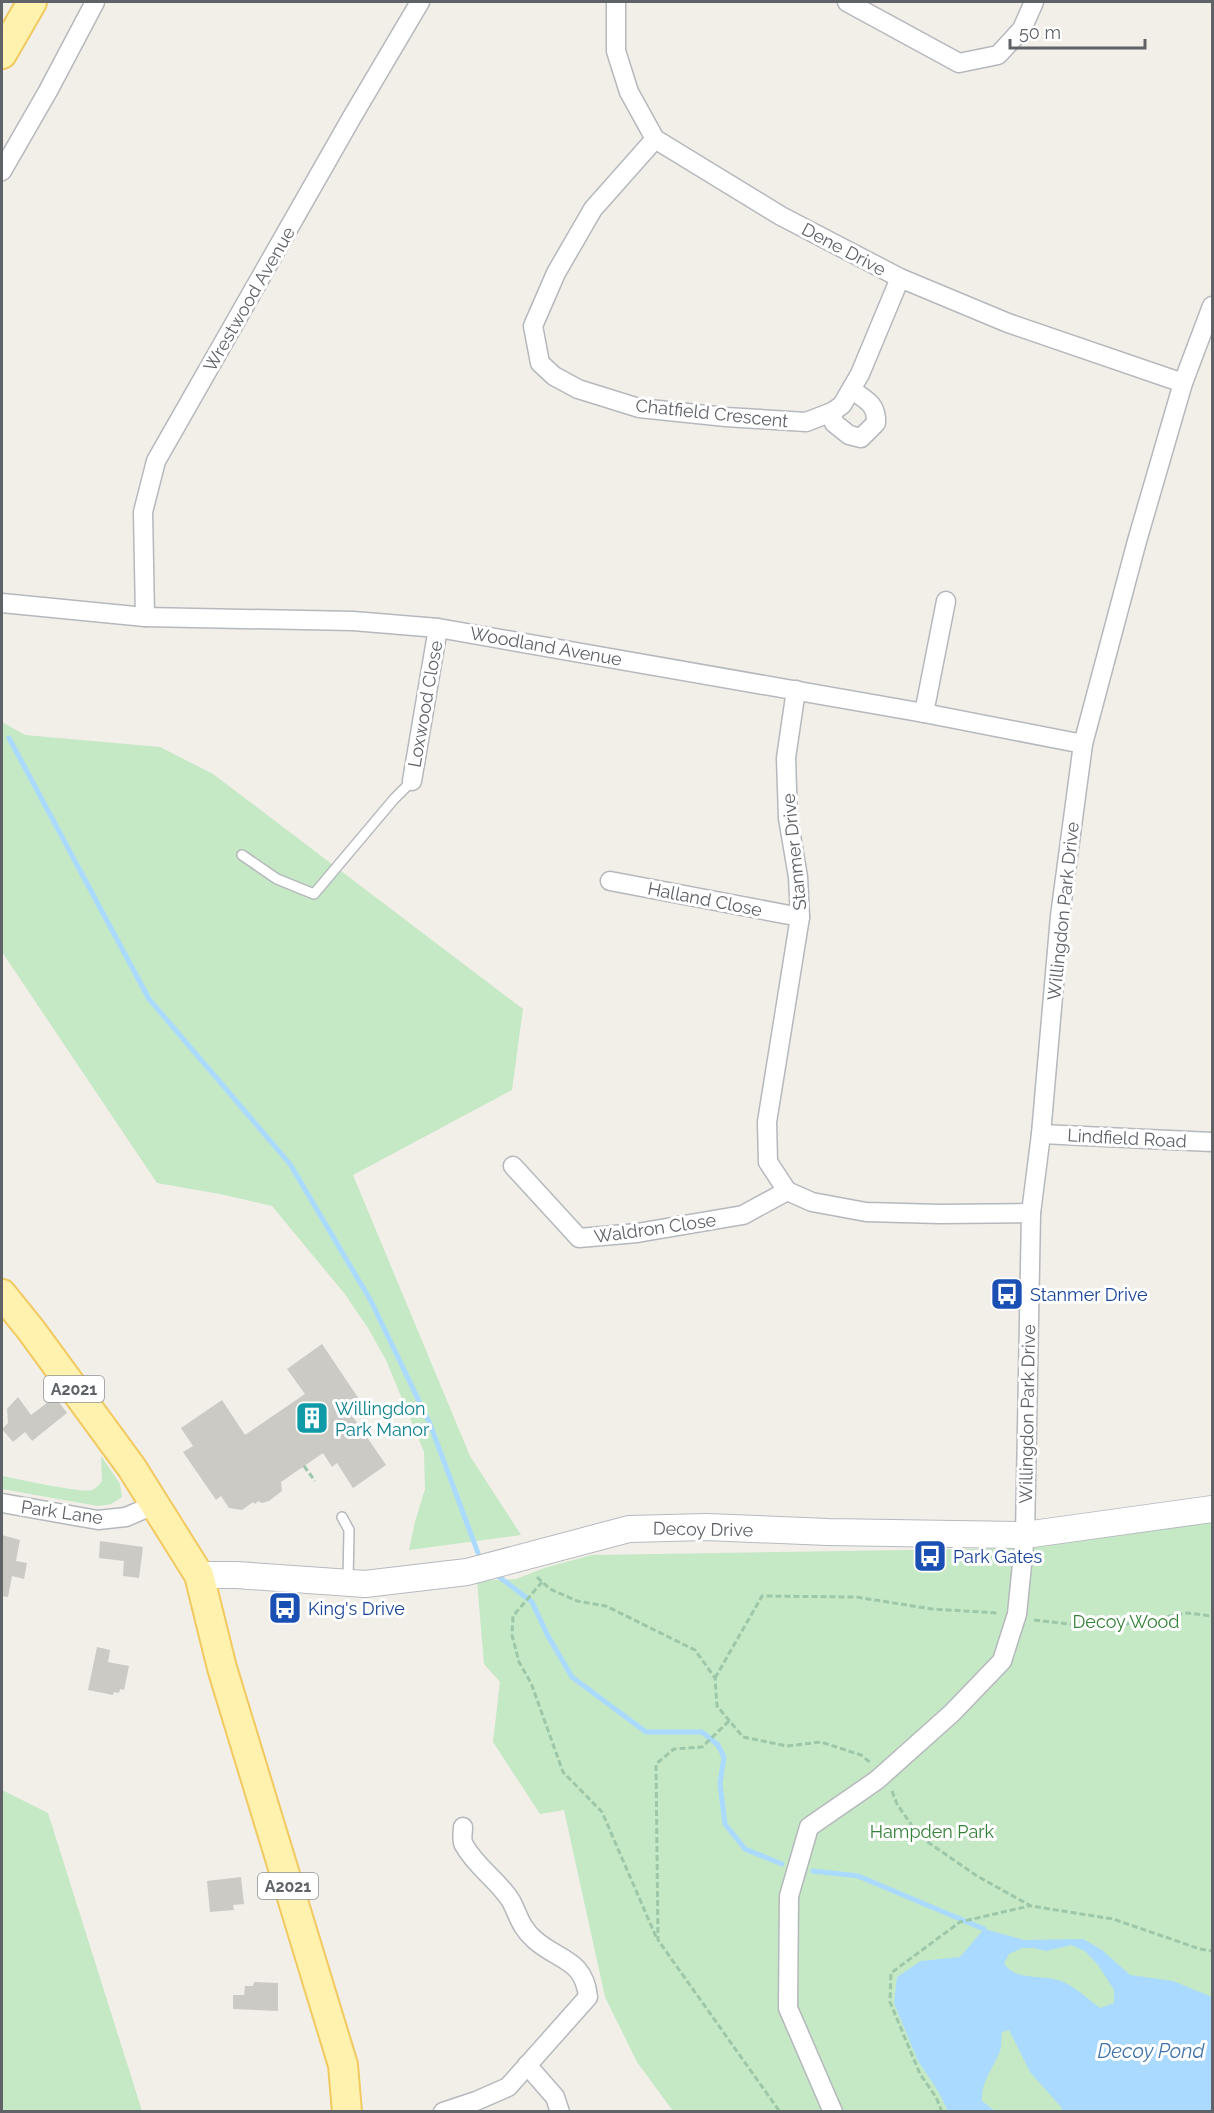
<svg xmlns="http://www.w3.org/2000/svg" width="1214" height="2113" viewBox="0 0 1214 2113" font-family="Raleway,sans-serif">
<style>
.green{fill:#c5e8c5}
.water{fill:#aadaff;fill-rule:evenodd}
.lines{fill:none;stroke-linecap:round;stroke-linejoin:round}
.stream{stroke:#aadaff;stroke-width:5}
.building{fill:#cccac5}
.lane-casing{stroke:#b5b8bc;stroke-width:12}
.street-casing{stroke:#b5b8bc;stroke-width:21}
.secondary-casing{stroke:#b6babf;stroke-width:28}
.primary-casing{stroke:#f2c960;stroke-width:32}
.path{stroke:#9cc7a9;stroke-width:3;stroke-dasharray:6 3;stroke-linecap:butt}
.lane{stroke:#fff;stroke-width:9}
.street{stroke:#fff;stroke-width:18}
.secondary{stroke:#fff;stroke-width:26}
.primary{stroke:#fff2af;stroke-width:28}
.labels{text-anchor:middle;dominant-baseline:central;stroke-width:6;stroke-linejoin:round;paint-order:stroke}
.shield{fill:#fff;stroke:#8f9295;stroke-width:1.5}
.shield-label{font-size:16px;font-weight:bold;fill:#5f6368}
.street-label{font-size:18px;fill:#5f6368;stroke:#fff}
.transit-label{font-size:18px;fill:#164399;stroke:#fff;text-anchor:start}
.culture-label{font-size:18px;fill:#0d838f;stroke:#fff;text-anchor:start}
.park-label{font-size:18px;fill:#348238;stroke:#fff}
.water-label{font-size:20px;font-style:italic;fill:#4174aa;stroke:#fff}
</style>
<rect width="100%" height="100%" fill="#f1efe8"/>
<g class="green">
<path d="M2,722L25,735L160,747L213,774L523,1009L512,1090L353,1175L470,1456L521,1535L409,1550L415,1522L425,1489L424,1452L386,1360L368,1328L344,1293L272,1206L220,1194L157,1183L2,952Z"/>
<path d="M101,1456L120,1484L122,1497L111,1504L98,1506L2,1489V1476C19,1479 78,1493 92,1490C97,1488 99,1485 102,1481Z"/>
<path d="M1212,1522V2111H673L637,2062L605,1997L564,1810L540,1814L493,1742L500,1682L484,1664L477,1581L516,1579L544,1568L592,1555L1026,1548Z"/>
<path d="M2,1790L48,1813L142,2111H2Z"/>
</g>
<path class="water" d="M984,1929L1024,1940L1083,1939L1102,1950L1130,1975L1173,1981L1212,1997V2111H1062V2108L1030,2072L1009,2030L1002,2032C1001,2038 1002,2045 1000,2051C994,2067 980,2083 982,2101L995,2111H948L938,2091L918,2061L894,2003L897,1977L921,1961L960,1957ZM1071,1945L1085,1951L1098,1965L1114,1990V2003L1100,2008C1088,1999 1074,1986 1061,1981C1043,1974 1015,1982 1004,1963L1009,1954L1022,1948H1034L1046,1951Z"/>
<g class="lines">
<g class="stream">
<path d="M9,738L149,999L290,1164L371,1301L430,1424L478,1553"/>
<path d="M498,1576L532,1602L548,1636L572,1677L646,1732H702L718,1745L724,1757L720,1784L725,1824L745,1849L782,1864"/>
<path d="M813,1871L858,1876L984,1929"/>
</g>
</g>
<g class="building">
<path d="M322,1344L359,1399L347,1408L386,1465L353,1488L337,1463L332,1467L323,1453L281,1482L282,1491L269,1501L262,1503L258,1501L255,1504L253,1502L242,1510L229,1508L221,1496L216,1500L183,1452L193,1446L181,1428L222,1400L245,1435L305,1394L287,1369Z"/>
<path d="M18,1397L31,1415L55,1397L67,1413L32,1441L25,1432L13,1442L2,1429L8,1423L7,1409Z"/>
<path d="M2,1535L20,1540L16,1561L27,1563L24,1579L12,1576L8,1597L2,1596Z"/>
<path d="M100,1541L143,1547L139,1578L123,1576L124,1561L99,1558Z"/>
<path d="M97,1647L110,1650L108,1662L129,1666L124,1690L120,1689L119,1693L114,1692L113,1695L88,1690Z"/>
<path d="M241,1877L244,1904L233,1905L234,1910L210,1912L207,1881Z"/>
<path d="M254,1982L278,1983V2011L233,2009V1995H244L245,1986H253Z"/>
</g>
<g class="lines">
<g class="lane-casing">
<g id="lane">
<path d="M242,855L277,879L314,894L394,799L412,781"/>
<path d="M342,1517L349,1530L348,1581"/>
</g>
</g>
<g class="street-casing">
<g id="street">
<path d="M616,2V51L629,92L655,139L781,216L900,278L1008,323L1183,383"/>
<path d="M847,2L959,63L998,55L1022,29L1034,2"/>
<path d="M655,139L593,209L556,273L533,326L540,363L554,376L578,389L639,408L726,417L806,422L832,412L842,405L860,374L900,278"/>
<path d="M2,171L48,91L95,2"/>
<path d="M832,412L834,423L849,435L861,438L876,423C877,404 866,400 852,390"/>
<path d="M2,603L145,617L353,621L438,628L924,713L1083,744"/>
<path d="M145,617L143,512L156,461L352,117L420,2"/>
<path d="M796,690L786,758L788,818L798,877L800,917L767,1122L768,1162L787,1191L812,1202L866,1212L940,1214L1031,1213"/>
<path d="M924,713L946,601"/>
<path d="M412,781L438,628"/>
<path d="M610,881L800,917"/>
<path d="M1041,1134L1212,1142"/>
<path d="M513,1166L579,1238L637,1233L743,1215L787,1191"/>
<path d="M2,1503L98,1520L126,1517L156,1504"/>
<path d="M527,2065L555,2097L560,2112"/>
<path d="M443,2112L476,2101L508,2087L588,1997C584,1959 559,1961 535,1940C520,1927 519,1916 511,1901C498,1880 476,1867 464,1845C461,1840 463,1833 463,1827"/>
<path d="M833,2112L788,2008L789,1896L809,1827L877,1780L952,1713L1002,1661L1017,1614L1025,1535L1031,1213L1041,1134L1060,916L1083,744L1137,541L1183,383L1212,306"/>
</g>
</g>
<g class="secondary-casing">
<path id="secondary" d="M199,1575H236L365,1584L467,1572L629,1529L706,1527L828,1532L1025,1535L1212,1509"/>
</g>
<g class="primary-casing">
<g id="primary">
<path d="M2,54L32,2"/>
<path d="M2,1294L31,1330L132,1468L199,1575L222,1668L343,2065L347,2112"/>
</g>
</g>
<g class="path">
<path d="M304,1466L315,1481"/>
<path d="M537,1577L550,1589L577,1601L606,1606L695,1650L715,1678L717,1706L743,1737L787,1746L821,1742L861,1755L871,1763"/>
<path d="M542,1582L513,1616L512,1635L519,1662L531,1683L563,1772L602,1812L657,1939"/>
<path d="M1034,1620L1104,1628L1187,1613L1212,1616"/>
<path d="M715,1678L762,1596L856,1597L932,1609L998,1613"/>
<path d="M729,1721L702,1747L674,1749L656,1764L658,1940L780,2112"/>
<path d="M892,1791L897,1804L919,1836L977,1876L1031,1906L1113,1919L1200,1949L1212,1951"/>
<path d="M942,2112L936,2097L920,2074L890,2002L891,1973L960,1922L1029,1906"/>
</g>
<use href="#lane" class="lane"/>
<use href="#street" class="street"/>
<use href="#secondary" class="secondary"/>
<use href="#primary" class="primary"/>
</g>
<defs>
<g id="bus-square" transform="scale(1.725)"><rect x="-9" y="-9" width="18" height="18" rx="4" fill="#1a4fb4" stroke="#fff"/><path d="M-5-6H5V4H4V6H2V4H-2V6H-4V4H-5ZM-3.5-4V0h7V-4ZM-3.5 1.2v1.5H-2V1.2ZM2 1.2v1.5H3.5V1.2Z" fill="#fff"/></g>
<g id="building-square" transform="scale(1.725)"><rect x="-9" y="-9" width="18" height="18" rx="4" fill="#0f9aa8" stroke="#fff"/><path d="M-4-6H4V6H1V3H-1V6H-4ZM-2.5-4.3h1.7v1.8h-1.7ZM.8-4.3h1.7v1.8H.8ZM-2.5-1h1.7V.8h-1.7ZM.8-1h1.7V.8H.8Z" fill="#fff"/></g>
</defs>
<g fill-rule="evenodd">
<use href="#bus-square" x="1007" y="1294"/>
<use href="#building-square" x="312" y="1418"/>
<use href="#bus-square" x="930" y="1556"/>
<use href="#bus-square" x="285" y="1608"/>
</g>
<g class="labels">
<g class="shield">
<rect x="44" y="1376" width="60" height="26" rx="4.5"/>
<rect x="258" y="1873" width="60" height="26" rx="4.5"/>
</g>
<g class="shield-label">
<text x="74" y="1389">A2021</text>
<text x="288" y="1886">A2021</text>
</g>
<g class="street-label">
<text transform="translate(844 249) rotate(28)">Dene Drive</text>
<text transform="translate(249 299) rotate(-60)">Wrestwood Avenue</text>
<text transform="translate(712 413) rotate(6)">Chatfield Crescent</text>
<text transform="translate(546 646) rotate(10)">Woodland Avenue</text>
<text transform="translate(425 704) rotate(-80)">Loxwood Close</text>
<text transform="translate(794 852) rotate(-96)">Stanmer Drive</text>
<text transform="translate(705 899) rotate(11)">Halland Close</text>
<text transform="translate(1063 911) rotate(-84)">Willingdon Park Drive</text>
<text transform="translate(1127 1138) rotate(3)">Lindfield Road</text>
<text transform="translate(655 1228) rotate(-8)">Waldron Close</text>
<text transform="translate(1027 1414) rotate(-89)">Willingdon Park Drive</text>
<text transform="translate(62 1512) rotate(8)">Park Lane</text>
<text transform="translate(703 1529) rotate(1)">Decoy Drive</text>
</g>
<g class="transit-label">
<text x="1030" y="1294">Stanmer Drive</text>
<text x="953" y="1556">Park Gates</text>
<text x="308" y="1608">King's Drive</text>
</g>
<g class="culture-label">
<text x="335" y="1408">Willingdon<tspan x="335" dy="21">Park Manor</tspan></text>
</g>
<g class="park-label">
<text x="1126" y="1621">Decoy Wood</text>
<text x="932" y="1831">Hampden Park</text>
</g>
<g class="water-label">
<text x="1151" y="2051">Decoy Pond</text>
</g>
</g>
<rect width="1214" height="2113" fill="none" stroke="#5f6368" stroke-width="6"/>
<path d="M1010 39v9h135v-9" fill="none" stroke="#5f6368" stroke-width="3"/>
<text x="1019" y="39" font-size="18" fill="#5f6368" stroke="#ffffff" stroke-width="4.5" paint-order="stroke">50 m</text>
</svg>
